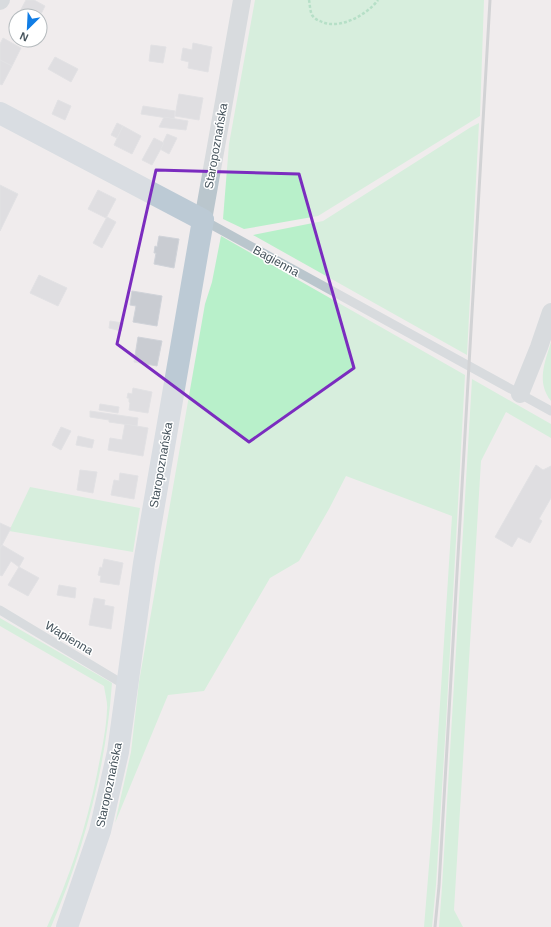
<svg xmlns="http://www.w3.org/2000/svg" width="551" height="927" viewBox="0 0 551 927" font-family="Arial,sans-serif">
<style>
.green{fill:#b8f0ca}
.building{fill:#c9ccd2;stroke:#d0d3d9}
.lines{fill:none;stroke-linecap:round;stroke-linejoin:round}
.path{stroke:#6fcf99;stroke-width:2.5;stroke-dasharray:3 2;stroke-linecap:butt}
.lane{stroke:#bac6cd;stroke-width:9}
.street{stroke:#bac6cd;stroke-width:18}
.secondary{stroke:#bccad5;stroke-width:22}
.rail{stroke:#aeb3b8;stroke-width:3}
.marked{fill:none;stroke:#7b2cbf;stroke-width:3;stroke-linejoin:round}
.labels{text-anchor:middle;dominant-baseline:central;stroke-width:3;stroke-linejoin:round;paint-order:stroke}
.street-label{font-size:12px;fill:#44525b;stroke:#fff}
</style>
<rect width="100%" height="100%" fill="#f0eced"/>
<g class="green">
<path d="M255,0H484L480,116L318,216L244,229L223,219L229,144Z"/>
<path d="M479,123L467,355L253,235L323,221L471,127Z"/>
<path d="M221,236L465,375L446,724L436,885L432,927H424L432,829L452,516L346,476L329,509L299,561L270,578L204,691L168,695L115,823L131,752L139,682L205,304L212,282Z"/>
<path d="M551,342V401C536,382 545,362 551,342Z"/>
<path d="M472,379L551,424V438L506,412L481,461L454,910L463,927H439L442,887Z"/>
<path d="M30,487L140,508L133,552L9,531Z"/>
<path d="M0,618L112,683C106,768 84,850 51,927H47C70,876 86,828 97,774C101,753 106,732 107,710C108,703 105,694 104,686L0,626Z"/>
</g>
<g class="building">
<path d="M26,0H34L45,6L40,16L18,15Z"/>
<path d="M3,38L21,48L12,66L0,60V44Z"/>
<path d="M193,43L212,47L208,72L188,68L189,62L181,60L183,48L192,50Z"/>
<path d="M151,45L166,47L163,63L149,61Z"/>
<path d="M55,57L78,69L71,82L48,69Z"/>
<path d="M0,60L12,66L2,85L0,84Z"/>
<path d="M179,94L203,98L199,120L175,116Z"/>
<path d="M58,100L71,106L65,120L52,114Z"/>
<path d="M143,106L175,111L174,119L141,114Z"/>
<path d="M164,117L188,121L186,130L159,127Z"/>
<path d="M117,123L123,126L117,138L111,135Z"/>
<path d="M123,126L141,136L132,154L114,145Z"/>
<path d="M167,134L177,138L169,154L160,149Z"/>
<path d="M154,138L164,143L152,165L142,160Z"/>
<path d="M0,185L18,194L0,231Z"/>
<path d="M98,190L116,199L106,218L88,209Z"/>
<path d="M107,217L116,222L102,248L93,243Z"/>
<path d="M159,236L179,239L174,268L154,264L156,253H154L155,246L157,247Z"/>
<path d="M39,275L67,288L58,306L30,293Z"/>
<path d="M132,291L162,296L157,326L133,322L136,306L130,305Z"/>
<path d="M110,321L123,323L121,331L109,328Z"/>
<path d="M138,337L162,341L157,366L134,362Z"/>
<path d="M133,388L152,392L148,413L129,410L130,403L129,402V398H127L128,393L132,394Z"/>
<path d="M100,404L119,407L118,413L99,410Z"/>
<path d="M90,411L138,418L137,426L109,422V420L90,417Z"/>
<path d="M125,424L148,428L143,456L108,450L110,438L122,440Z"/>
<path d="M61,427L71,431L61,450L52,445Z"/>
<path d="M78,436L94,440L92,448L76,445Z"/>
<path d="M536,465L543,470L551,466V498L539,519L542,521L530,543L518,537L512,547L495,537Z"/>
<path d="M80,470L97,472L93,493L77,490Z"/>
<path d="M120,473L138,476L134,499L111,495L114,480L119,481Z"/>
<path d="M0,523L11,528L0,549Z"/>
<path d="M2,545L24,558L19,567L11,561L2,576L0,575V549Z"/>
<path d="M104,559L123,563L119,585L100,582L101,576L98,575L100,567L102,568Z"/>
<path d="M19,567L39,578L28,596L8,585Z"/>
<path d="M59,585L76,588L75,598L57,595Z"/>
<path d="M94,598L105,600L104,605L114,607L111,629L89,625Z"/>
</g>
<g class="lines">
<path class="path" d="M309,0C310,5 310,11 312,15C314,18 317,20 320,21C338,31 367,15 378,0"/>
<g class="lane">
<path d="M203,220L551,411"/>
<path d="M0,610L118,681L127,684"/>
</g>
<g class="street">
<path d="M0,1L1,0"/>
<path d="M203,220L242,0"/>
<path d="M520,394L539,347L551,312"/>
</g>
<path class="secondary" d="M0,113L203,220L144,563L118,752L100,831L67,927"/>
<path class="rail" d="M435,927L439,886L490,0"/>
</g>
<path d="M0 0H551V927H0ZM156,170L299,174L354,368L249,442L117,344Z" fill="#f0eced" fill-opacity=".55" fill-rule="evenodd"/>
<path class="marked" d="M156,170L299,174L354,368L249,442L117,344Z"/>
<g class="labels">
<g class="street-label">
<text transform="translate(216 146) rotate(-80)">Staropoznańska</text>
<text transform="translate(276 261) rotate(29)">Bagienna</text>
<text transform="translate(161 465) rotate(-80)">Staropoznańska</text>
<text transform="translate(69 638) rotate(31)">Wapienna</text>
<text transform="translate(109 785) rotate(-78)">Staropoznańska</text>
</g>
</g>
<g transform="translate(28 28) rotate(204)"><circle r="19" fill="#ffffff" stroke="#b4babd"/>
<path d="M0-3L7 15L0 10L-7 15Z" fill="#117de5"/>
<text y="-6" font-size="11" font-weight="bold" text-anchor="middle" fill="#44525b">N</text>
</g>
</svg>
